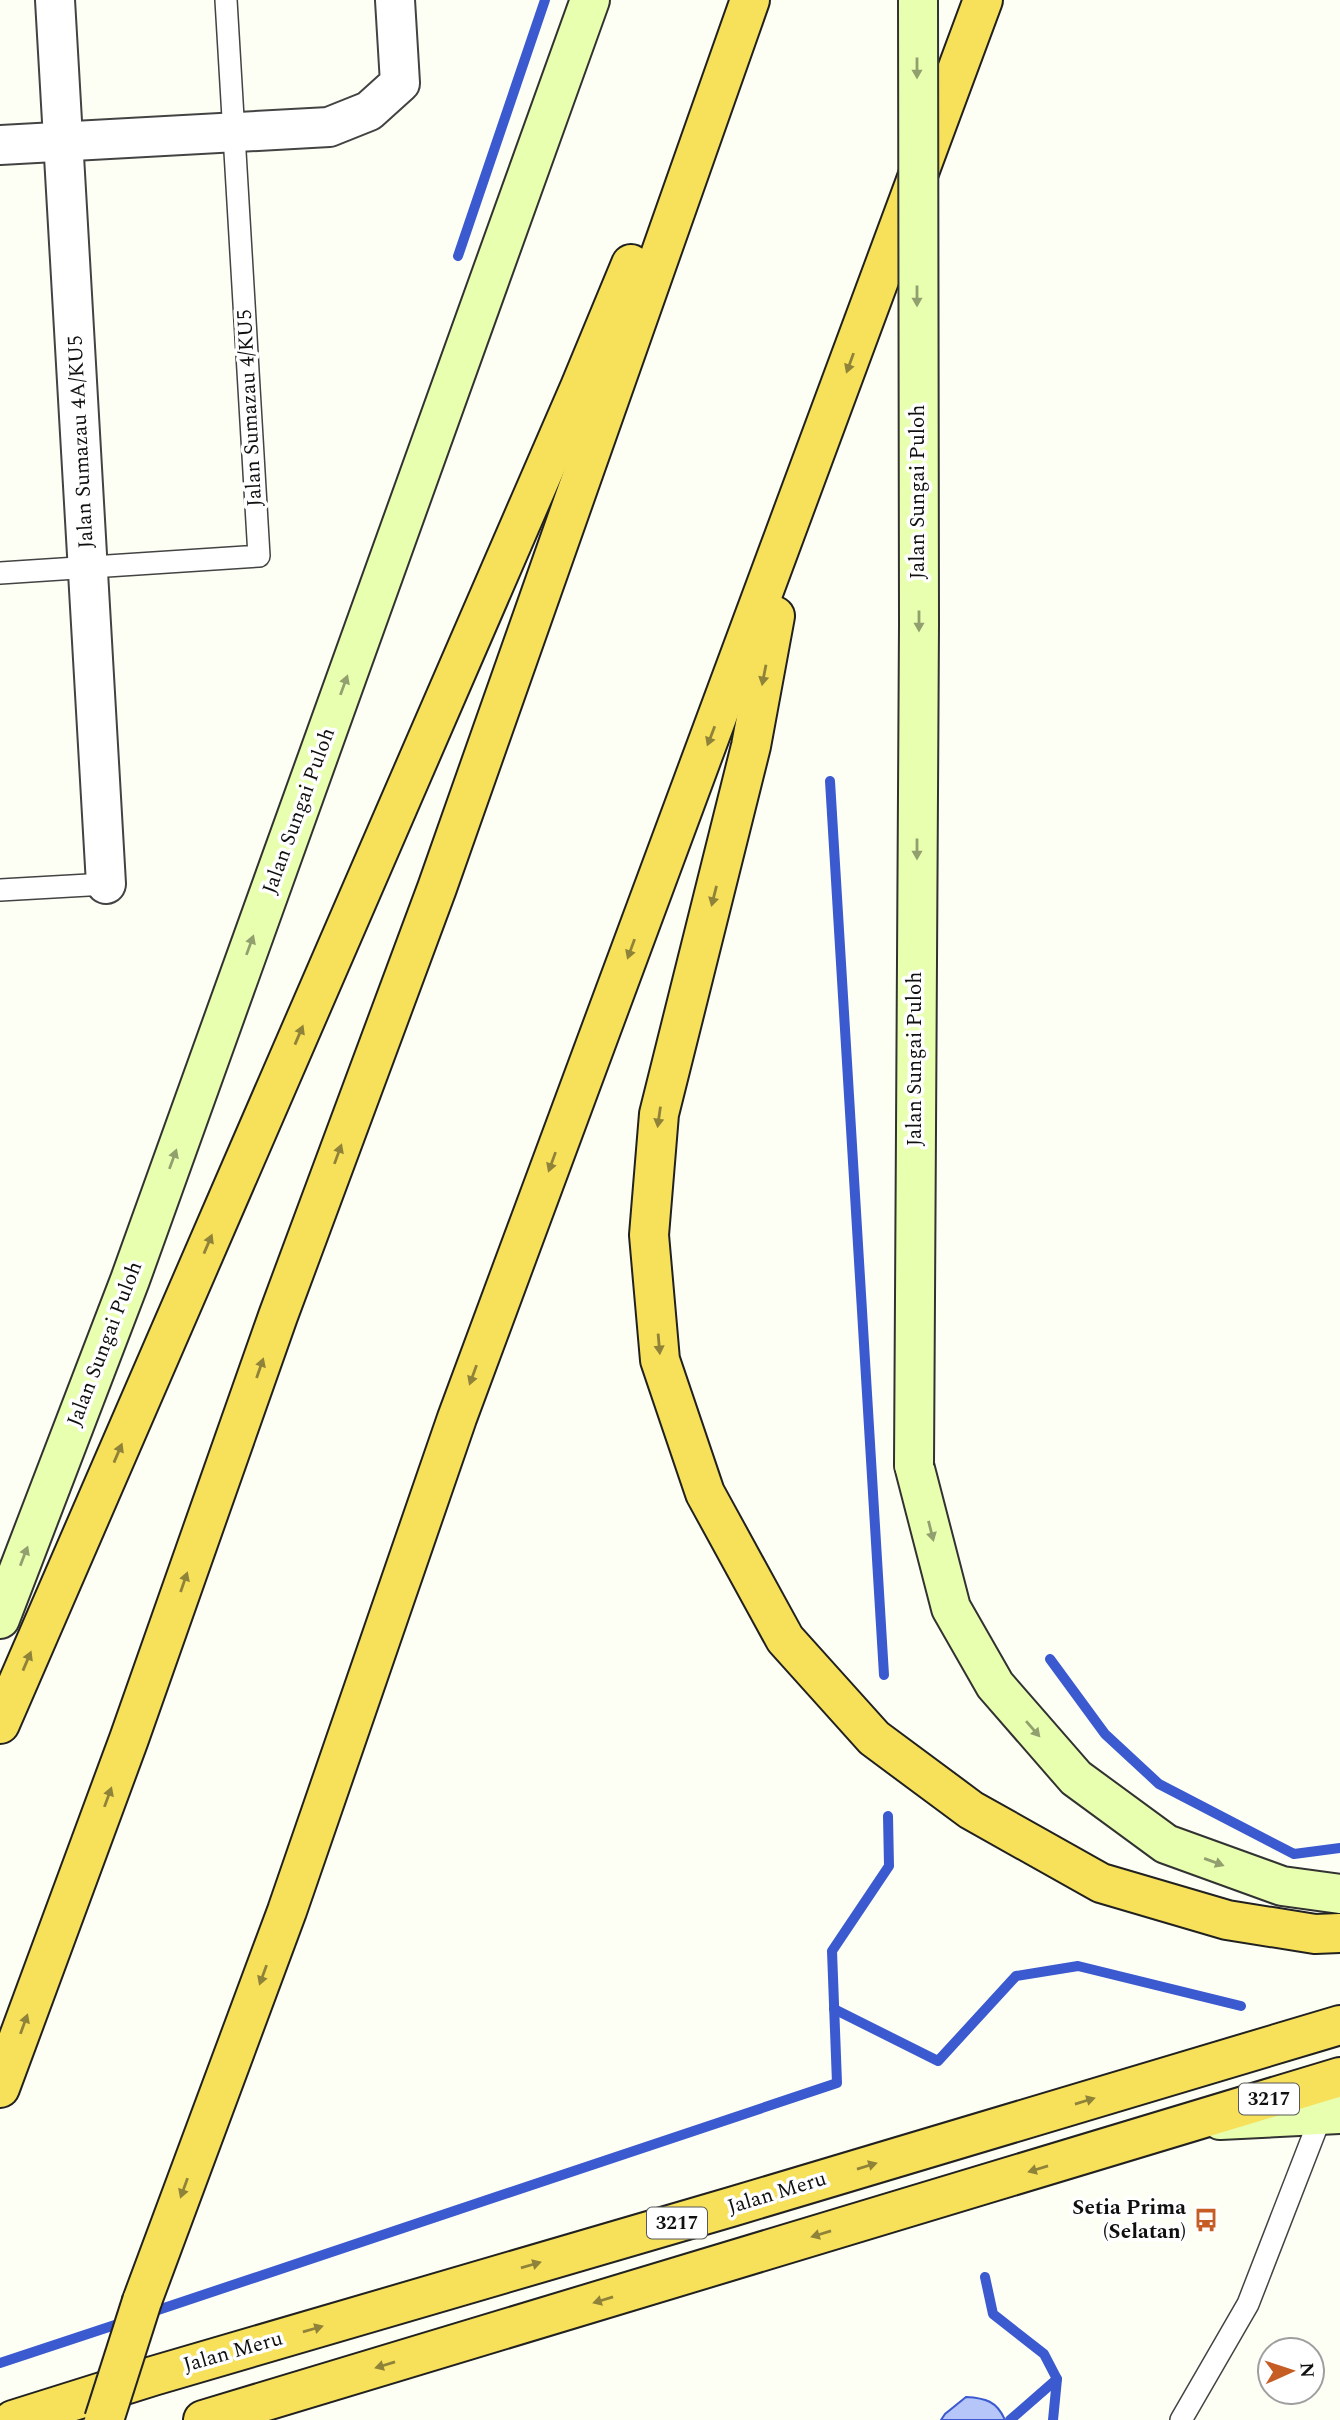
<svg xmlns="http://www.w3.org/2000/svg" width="1340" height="2420" viewBox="0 0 1340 2420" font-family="Spectral,serif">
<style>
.water{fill:#b7c6f8;stroke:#3c5ad0;stroke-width:2}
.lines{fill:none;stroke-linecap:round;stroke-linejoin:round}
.stream{stroke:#3c5ad0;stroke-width:10}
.lane-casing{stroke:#434343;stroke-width:24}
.street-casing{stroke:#434343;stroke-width:42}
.secondary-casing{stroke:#323232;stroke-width:42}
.highway-casing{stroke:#212121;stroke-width:42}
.lane{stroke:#fff;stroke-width:21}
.street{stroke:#fff;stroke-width:38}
.secondary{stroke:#e8ffaf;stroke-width:38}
.highway{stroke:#f7e05a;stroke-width:38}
.secondary-bridge-casing{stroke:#323232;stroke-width:42;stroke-linecap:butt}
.highway-bridge-casing{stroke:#212121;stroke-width:42;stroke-linecap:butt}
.secondary-bridge{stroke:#e8ffaf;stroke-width:38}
.highway-bridge{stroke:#f7e05a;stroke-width:38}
.oneway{fill:#929f6f}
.oneway2{fill:#8f8239}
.labels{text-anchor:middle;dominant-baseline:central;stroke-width:7;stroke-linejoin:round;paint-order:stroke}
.shield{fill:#fff;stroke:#585858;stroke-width:2}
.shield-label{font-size:19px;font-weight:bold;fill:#101010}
.street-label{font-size:21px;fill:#101010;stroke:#fff}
.poi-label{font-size:21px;font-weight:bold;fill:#101010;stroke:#fff;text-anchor:end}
</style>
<rect width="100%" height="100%" fill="#fdfff4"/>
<path class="water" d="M966,2397C985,2398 997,2401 1005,2420H941L945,2414Z"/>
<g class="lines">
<g class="stream">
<path d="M458,256L545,0"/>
<path d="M830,781L884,1675"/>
<path d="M1050,1659L1105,1734L1159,1784L1294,1854L1340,1848"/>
<path d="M834,2009L938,2061L1016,1976L1078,1966L1241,2006"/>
<path d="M985,2277L993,2314L1044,2354L1057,2379L1053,2420"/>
<path d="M149,2313L837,2083L832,1951L889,1866L888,1816"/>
<path d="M0,2363L127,2321"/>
<path d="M1010,2420L1057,2379"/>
</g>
<g class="lane-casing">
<g id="lane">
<path d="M0,573L259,556L226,0"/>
<path d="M0,890L106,884"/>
<path d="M1181,2420L1248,2304L1321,2116"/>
</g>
</g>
<g class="street-casing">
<g id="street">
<path d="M55,0L106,884"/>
<path d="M0,145L329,127L369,111L400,83L395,0"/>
</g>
</g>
<g class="secondary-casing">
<g id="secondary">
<path d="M914,1465L951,1608L995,1685L1076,1778L1166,1844L1282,1886L1340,1894"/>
<path d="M0,1619L130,1280L590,0"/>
<path d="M1220,2120L1340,2114"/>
</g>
</g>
<g class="highway-casing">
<g id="highway">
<path d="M775,616L751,746L659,1114L649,1235L660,1360L705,1493L785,1639L874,1738L971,1810L1101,1883L1227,1920L1315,1934L1340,1933"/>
<path d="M0,1724L580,387L631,264"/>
<path d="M0,2088L129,1739L278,1316L437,888L750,0"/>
<path d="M142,2301L287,1911L457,1418L983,0"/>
<path d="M13,2420L153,2376L731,2207L1340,2025"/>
<path d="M203,2420L1340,2077"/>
</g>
</g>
<use href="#lane" class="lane"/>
<use href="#street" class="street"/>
<use href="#secondary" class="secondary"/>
<use href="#highway" class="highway"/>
<g class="secondary-bridge-casing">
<path id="secondary-bridge" d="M914,1465L919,625L918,0"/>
</g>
<g class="highway-bridge-casing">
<path id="highway-bridge" d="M104,2420L142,2301"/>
</g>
<use href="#secondary-bridge" class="secondary-bridge"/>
<use href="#highway-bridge" class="highway-bridge"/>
</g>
<defs><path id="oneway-solid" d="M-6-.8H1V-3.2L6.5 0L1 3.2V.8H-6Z" transform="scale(1.75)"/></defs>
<g class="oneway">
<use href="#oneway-solid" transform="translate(917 68) rotate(90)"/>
<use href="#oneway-solid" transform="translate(917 296) rotate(90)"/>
<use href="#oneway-solid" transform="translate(919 621) rotate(90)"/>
<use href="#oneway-solid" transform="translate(344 685) rotate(-70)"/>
<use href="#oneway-solid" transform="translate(917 849) rotate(90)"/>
<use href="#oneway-solid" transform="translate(250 945) rotate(-70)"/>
<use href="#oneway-solid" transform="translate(173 1159) rotate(-70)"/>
<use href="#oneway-solid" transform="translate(931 1531) rotate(76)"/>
<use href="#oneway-solid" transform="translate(24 1556) rotate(-69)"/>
<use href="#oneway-solid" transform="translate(1033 1729) rotate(49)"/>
<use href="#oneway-solid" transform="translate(1214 1862) rotate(20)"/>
</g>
<g class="oneway2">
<use href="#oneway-solid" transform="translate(850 363) rotate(110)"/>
<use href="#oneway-solid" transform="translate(764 675) rotate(101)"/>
<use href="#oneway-solid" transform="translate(711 736) rotate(111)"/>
<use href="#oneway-solid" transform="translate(714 896) rotate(104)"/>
<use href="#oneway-solid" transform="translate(631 949) rotate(110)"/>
<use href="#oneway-solid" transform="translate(299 1035) rotate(-67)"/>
<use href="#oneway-solid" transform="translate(659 1117) rotate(98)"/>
<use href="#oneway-solid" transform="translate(338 1154) rotate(-70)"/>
<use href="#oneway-solid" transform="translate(552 1162) rotate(110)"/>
<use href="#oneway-solid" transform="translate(208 1244) rotate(-67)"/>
<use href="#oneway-solid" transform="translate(659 1344) rotate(85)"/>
<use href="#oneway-solid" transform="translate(260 1368) rotate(-71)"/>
<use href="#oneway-solid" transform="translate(473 1375) rotate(110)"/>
<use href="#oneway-solid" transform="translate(118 1453) rotate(-67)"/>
<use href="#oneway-solid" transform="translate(184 1582) rotate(-71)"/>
<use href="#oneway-solid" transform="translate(27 1661) rotate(-67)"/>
<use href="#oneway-solid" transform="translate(108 1797) rotate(-70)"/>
<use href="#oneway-solid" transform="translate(263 1975) rotate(110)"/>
<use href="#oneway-solid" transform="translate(24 2024) rotate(-70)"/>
<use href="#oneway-solid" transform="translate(1085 2101) rotate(-17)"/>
<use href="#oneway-solid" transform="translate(867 2166) rotate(-17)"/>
<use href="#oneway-solid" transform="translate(1038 2169) rotate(163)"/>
<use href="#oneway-solid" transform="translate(184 2188) rotate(110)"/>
<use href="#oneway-solid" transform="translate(821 2234) rotate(163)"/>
<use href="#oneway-solid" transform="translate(531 2265) rotate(-16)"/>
<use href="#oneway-solid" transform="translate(603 2300) rotate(163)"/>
<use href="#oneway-solid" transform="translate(313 2329) rotate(-16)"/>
<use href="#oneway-solid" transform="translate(385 2365) rotate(163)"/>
</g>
<defs>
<g id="bus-bare" transform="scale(1.89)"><path d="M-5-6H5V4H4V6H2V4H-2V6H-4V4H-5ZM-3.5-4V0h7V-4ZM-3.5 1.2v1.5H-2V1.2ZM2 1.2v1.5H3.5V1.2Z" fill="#c55d24" stroke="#fff" stroke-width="2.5" paint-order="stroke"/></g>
</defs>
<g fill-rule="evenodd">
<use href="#bus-bare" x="1206" y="2220"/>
</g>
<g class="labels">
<g class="shield">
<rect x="1239" y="2083.5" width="60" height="31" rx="5"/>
<rect x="647" y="2207.5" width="60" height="31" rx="5"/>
</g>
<g class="shield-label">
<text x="1269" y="2099">3217</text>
<text x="677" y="2223">3217</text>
</g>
<g class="street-label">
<text transform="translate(250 408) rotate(-93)">Jalan Sumazau 4/KU5</text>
<text transform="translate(81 442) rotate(-93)">Jalan Sumazau 4A/KU5</text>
<text transform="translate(918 492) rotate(-90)">Jalan Sungai Puloh</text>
<text transform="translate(299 811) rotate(-70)">Jalan Sungai Puloh</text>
<text transform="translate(915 1059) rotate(-90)">Jalan Sungai Puloh</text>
<text transform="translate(105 1344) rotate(-69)">Jalan Sungai Puloh</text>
<text transform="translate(777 2193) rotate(-17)">Jalan Meru</text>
<text transform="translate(233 2352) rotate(-16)">Jalan Meru</text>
</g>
<g class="poi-label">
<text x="1186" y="2208">Setia Prima<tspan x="1186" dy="24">(Selatan)</tspan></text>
</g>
</g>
<g transform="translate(1291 2371) rotate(87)"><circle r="33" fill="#ffffff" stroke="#9f9f9f" stroke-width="2"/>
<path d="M0-5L12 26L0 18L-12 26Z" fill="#c55d24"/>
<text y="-10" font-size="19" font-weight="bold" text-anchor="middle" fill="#101010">N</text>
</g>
</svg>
